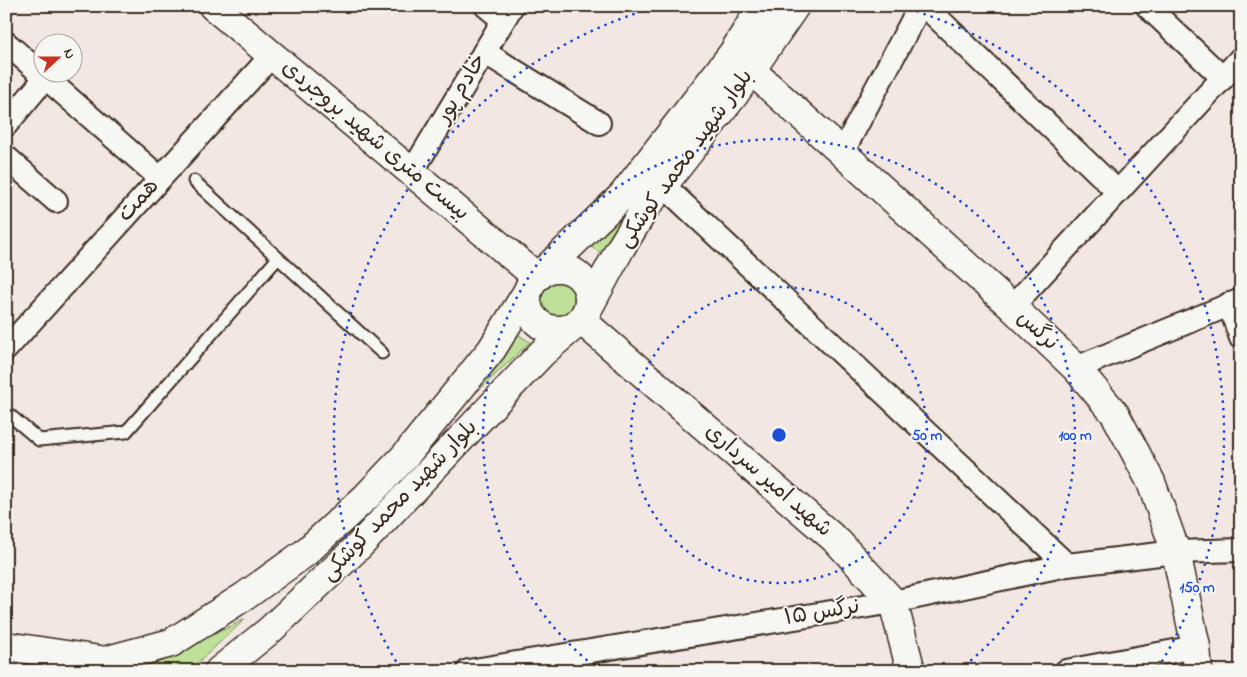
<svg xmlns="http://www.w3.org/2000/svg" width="1247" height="677" viewBox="0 0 1247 677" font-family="'Indie Flower','Playpen Sans Arabic',sans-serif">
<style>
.green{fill:#bee099;stroke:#7c855c}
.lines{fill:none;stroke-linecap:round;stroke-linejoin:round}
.service-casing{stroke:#3b2a1e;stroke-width:15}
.minor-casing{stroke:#3b2a1e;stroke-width:26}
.tertiary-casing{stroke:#3b2a1e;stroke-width:31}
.secondary-casing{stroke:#3b2a1e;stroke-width:31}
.service{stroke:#f6f6f2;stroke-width:11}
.minor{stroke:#f6f6f2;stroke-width:22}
.tertiary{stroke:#f6f6f2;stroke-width:28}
.secondary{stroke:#f6f6f2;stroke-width:28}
.ring{fill:none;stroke:#1d4ed8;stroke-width:2.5;stroke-dasharray:2.5 5}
.labels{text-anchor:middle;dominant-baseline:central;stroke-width:4;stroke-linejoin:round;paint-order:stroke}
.street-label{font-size:22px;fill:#3b2a1e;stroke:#f6f6f2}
.centre{fill:#1d4ed8;stroke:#f6f6f2;stroke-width:2.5}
.ring-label{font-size:15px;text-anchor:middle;font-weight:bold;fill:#1d4ed8;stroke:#f6f6f2;stroke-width:4;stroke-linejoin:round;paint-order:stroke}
</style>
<rect width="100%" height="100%" fill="#f3e7e3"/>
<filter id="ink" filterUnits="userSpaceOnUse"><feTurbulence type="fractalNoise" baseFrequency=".02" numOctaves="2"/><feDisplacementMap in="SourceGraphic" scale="10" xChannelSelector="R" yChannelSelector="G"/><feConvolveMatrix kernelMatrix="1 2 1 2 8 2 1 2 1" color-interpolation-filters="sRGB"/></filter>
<g filter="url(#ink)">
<g class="green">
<path d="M639,198L606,256L589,246Z"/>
<circle cx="559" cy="298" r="21"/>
<path d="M516,333L530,342L477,392Z"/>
<path d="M245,619L189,671H116L173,655Z"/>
</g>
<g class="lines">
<g class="service-casing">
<g id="service">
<path d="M194,181L382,353"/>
<path d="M6,412L39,440L126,432L278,258"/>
</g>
</g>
<g class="minor-casing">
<g id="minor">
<path d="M486,6L503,20"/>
<path d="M925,6L1118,192"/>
<path d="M1147,6L1223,78"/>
<path d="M6,43L160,178"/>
<path d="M484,52L599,123"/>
<path d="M6,125L46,77"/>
<path d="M842,153L920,6"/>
<path d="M6,157L56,201"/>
<path d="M412,172L512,6"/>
<path d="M663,185L1067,565"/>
<path d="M1229,304L1241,338"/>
<path d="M1012,307L1241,58"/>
<path d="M6,349L272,55"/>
<path d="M1076,368L1241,300"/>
<path d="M468,671L893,602L1067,565L1176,552L1241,550"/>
<path d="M1066,671L1196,647"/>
</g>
</g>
<g class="tertiary-casing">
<g id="tertiary">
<path d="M213,6L537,277"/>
<path d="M751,70L1012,307L1076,368L1115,414L1151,482L1176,552L1196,647L1198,671"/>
<path d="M581,320L838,542L893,602L911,671"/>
</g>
</g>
<g class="secondary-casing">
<g id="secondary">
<circle cx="558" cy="299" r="31"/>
<path d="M540,275L622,196L733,53L762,6"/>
<path d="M584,316L620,249L646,207L734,95L795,6"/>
<path d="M6,646L100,660"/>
<path d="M74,671L104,661L171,643L245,596L305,553L366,497L405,456L492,349L529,289"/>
<path d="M219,671L270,630L359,546L542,353L575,325"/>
</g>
</g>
<use href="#service" class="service"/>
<use href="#minor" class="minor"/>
<use href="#tertiary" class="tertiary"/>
<use href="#secondary" class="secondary"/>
</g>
</g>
<g class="ring">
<circle cx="779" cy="435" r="148"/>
<path d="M599 670A296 296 0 1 1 959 670"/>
<path d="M400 668A445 445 0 0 1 656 7M902 7A445 445 0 0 1 1158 668"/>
</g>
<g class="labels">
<g class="street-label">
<text transform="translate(462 89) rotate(-59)">خادم پور</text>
<text transform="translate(375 141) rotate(40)">بیست متری شهید بروجردی</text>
<text transform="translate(686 159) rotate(-54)">بلوار شهید محمد کوشکی</text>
<text transform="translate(139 201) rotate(-48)">همت</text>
<text transform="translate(1037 331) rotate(43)">نرگس</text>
<text transform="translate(768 481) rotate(41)">شهید امیر سرداری</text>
<text transform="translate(400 501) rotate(-46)">بلوار شهید محمد کوشکی</text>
<text transform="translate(822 613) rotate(-9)">نرگس ۱۵</text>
</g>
</g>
<circle cx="779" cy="435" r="8" class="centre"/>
<g class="ring-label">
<text x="927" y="440">50 m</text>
<text x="1075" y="440">100 m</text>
<text x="1197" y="592">150 m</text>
</g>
<rect width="1247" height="677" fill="none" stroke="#f6f6f2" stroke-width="25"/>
<rect x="12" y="12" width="1222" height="652" fill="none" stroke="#3b2a1e" stroke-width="2" filter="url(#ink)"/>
<g transform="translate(58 58) rotate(69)"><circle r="24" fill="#f6f6f2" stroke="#aba49d"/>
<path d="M0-4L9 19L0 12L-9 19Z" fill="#c8321e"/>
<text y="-8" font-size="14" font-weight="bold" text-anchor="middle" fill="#3b2a1e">N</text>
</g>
</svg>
